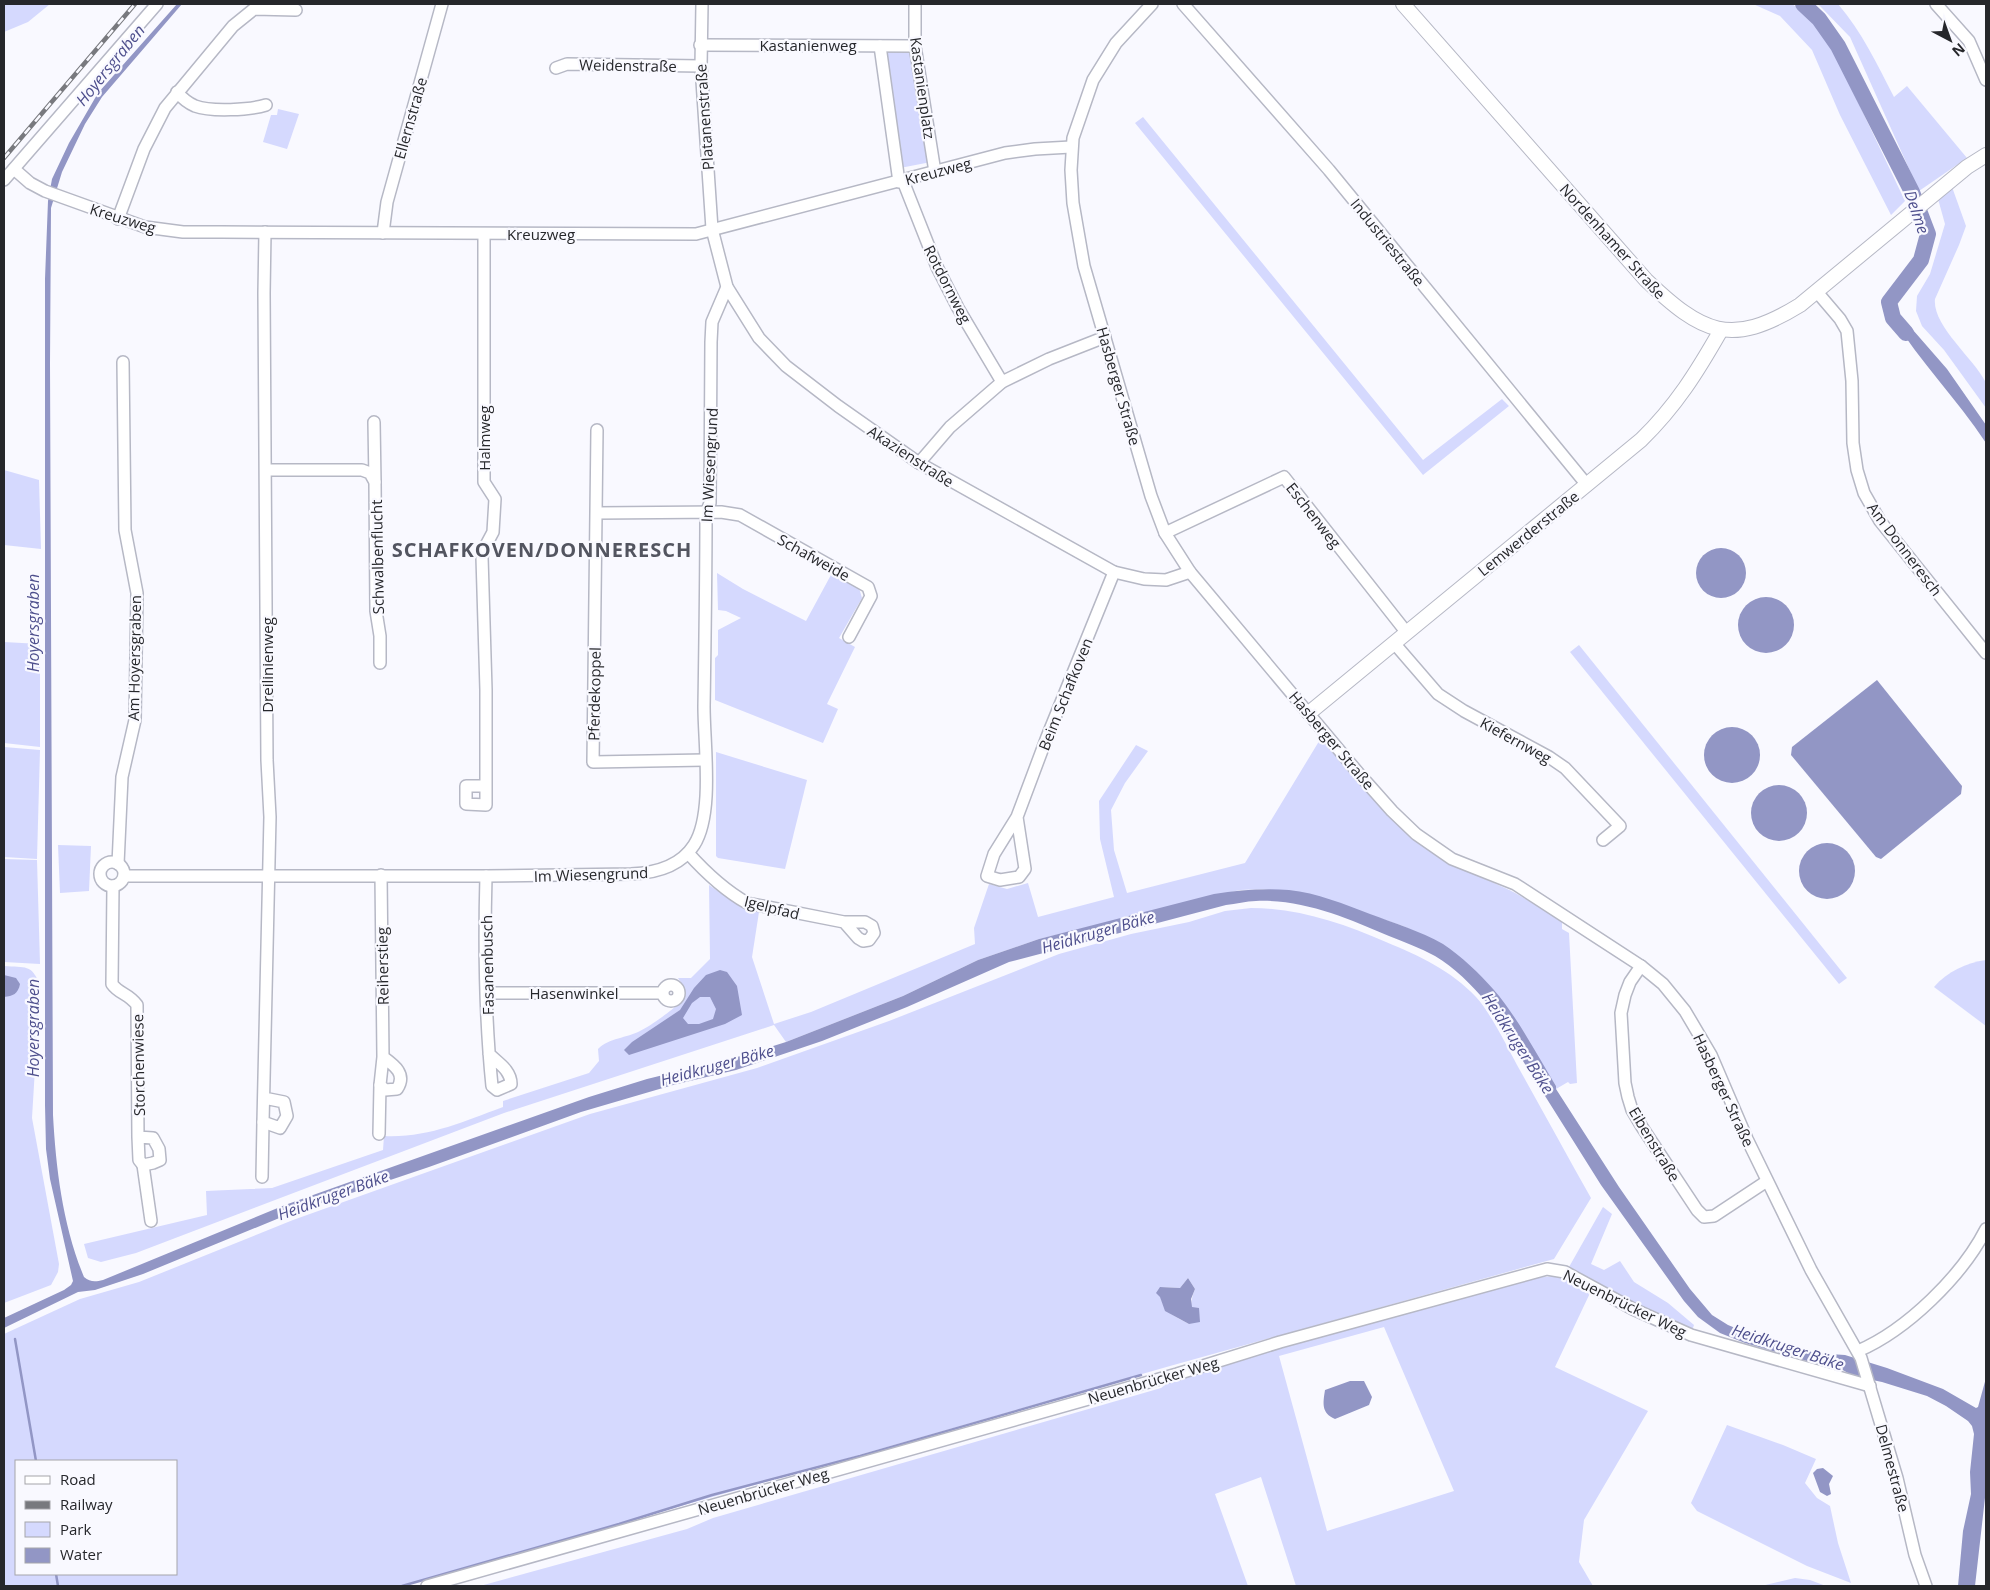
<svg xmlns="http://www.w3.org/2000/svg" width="1990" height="1590" viewBox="0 0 1990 1590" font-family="'Open Sans',sans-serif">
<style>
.green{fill:#d5d9fe;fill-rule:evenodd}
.water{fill:#9296c5;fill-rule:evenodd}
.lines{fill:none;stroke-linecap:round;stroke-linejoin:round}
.stream{stroke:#9296c5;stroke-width:2.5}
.river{stroke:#9296c5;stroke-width:16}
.minor-casing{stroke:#b6b8c5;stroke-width:14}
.tertiary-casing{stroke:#b6b8c5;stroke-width:16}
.minor{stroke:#fff;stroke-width:11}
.tertiary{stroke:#fff;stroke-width:14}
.rail-casing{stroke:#78797e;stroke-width:4.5}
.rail{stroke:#f9f9ff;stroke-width:2.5;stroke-dasharray:8;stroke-linecap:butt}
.labels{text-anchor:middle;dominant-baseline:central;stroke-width:4.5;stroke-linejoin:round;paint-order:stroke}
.street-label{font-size:15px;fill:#26272b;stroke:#f9f9ff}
.water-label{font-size:16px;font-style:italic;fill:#4e4f8d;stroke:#f9f9ff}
.district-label{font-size:20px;font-weight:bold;letter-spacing:1px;fill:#535560;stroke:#f9f9ff}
</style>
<rect width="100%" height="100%" fill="#f9f9ff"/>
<g class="green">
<path d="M4,4H50L28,22L4,32Z"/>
<path d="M1753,4H1792L1813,19L1838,60L1905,201L1891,215L1840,115L1812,50L1780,16Z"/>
<path d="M1818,4H1838C1862,32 1877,64 1894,97L1907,86L1967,158L1919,191L1850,37Z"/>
<path d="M886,51L911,52L931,162L900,168Z"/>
<path d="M278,109L299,114L287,149L263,142L271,115H277Z"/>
<path d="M1143,117L1423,460L1502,399L1509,406L1423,475L1135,123Z"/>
<path d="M1952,187L1966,226L1959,245L1935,299C1932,325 1973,358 1985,381C1989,388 1986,401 1986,408L1944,350L1922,326L1916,311L1917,296L1930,274L1945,224L1938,199Z"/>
<path d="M4,470L39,480L41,549L4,545Z"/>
<path d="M717,573L743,589L806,621L832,573L859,588L862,598L839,638L855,647L827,704L838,709L823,743L715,700V658L718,655V630L741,618L726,611L718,610Z"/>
<path d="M4,642L40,644V747L4,743Z"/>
<path d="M1579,645L1847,978L1839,984L1570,652Z"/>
<path d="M1321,738L1413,839C1441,862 1473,873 1505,888C1525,897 1543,911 1562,922V929L1569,933L1577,1083L1570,1084L1568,1082L1556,1089V1086L1495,991L1445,946L1403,926L1309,894L1263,889L1240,890L1039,939L978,960L903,996L786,1042L774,1025L504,1113L136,1253L101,1262L88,1258L84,1244L207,1215L206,1191L272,1188L383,1150L384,1136C428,1138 462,1122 503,1107V1101L589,1073L599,1061L598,1049C609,1038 627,1038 640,1031C649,1027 684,1003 685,995C686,988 681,983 678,978H691L710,959L709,885L744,909L759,912L752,957L774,1024L811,1012L975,944L974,928L989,884L1007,889L1028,883L1038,917L1114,897L1100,839L1099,801L1136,745L1148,751L1125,783L1111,810L1114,850L1127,893L1245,863Z"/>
<path d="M4,747L40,750L37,859L4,857Z"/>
<path d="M716,752L807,780L785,869L718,858L716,856Z"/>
<path d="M58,845L91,846L89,891L60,893Z"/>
<path d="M4,859L37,860L40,964L4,962Z"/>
<path d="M1251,908C1298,908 1342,923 1386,942C1420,956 1450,970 1476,997C1490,1012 1507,1046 1517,1065C1542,1109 1566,1154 1591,1198L1554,1259L1170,1366L401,1586H4V1334L80,1299L139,1282L293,1220L590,1114L757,1068L889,1021L1059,954L1131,934L1189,922L1225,911ZM1188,1278L1195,1289C1190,1300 1191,1312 1189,1324C1169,1313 1161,1312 1160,1287L1180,1288ZM16,1461H176V1574H16Z"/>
<path d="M1986,960V1026L1934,987C1948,971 1966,963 1986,960Z"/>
<path d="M4,966C25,968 32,963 40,986L32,1118L59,1264L58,1272L51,1285L4,1303Z"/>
<path d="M1603,1207L1612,1214L1591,1264L1604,1270L1620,1261L1634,1282L1668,1303L1694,1325L1692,1331C1650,1312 1605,1296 1569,1267Z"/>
<path d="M1562,1275L1591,1291L1555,1367L1648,1411L1584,1520L1579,1562L1593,1586H1296L1261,1477L1215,1494L1248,1586H480L687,1529L713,1518L1161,1388L1174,1378L1535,1278ZM1384,1327L1454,1491L1327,1531L1279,1356Z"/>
<path d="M1727,1425L1783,1445L1816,1459L1805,1483L1817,1498L1830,1506L1838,1543L1851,1583L1807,1566L1697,1511L1691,1503Z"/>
<path d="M1795,1578L1810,1580L1826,1586H1761Z"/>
</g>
<g class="water">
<path d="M177,4H182L102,97L85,124L62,172L51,208L50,363L53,1115C56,1170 63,1226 84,1277C90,1282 95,1282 103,1280L285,1205L589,1097L647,1079L745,1055L786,1042L903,996L978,960L1039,939L1214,894C1239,890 1264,888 1289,890C1317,893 1344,904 1370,914C1394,923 1420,931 1443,944C1461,956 1480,974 1494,990C1518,1018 1537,1055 1556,1086V1089L1619,1187L1690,1289L1712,1315L1728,1325L1745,1332L1815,1353L1845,1355L1887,1368L1943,1389L1976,1408L1978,1407L1986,1378V1489L1975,1586H1958L1963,1531L1971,1494L1970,1472L1974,1434L1972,1426L1968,1421L1946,1406L1927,1396L1882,1382L1853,1376L1841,1369L1810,1362L1745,1343L1720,1333L1698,1317L1684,1301L1601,1185L1486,1002C1472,985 1454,967 1435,956C1420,948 1404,942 1389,936C1347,918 1303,899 1256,901C1246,901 1236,904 1226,905L1009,962L907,1007L822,1041L736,1070L673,1085L581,1112L429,1167L289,1214L143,1274L95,1290L78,1292L4,1328V1318L64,1290L71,1285L73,1281L50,1179L46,1149L45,1105V279L48,201L52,179L69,143L98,93Z"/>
<path d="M1893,318L1913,330L1947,369L1986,425V443C1957,399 1920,362 1893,318Z"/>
<circle cx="1721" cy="573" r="25"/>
<circle cx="1766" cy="625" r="28"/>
<path d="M1877,680L1962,786L1961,794L1881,859L1876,857L1791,755L1792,747Z"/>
<circle cx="1732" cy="755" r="28"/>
<circle cx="1779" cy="813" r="28"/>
<circle cx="1827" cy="871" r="28"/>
<path d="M720,970L727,972L737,986L742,1015L725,1024L629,1055L624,1050L632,1042L680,1010L694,988L706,975ZM700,997H710L716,1009L713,1019L699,1024H688L683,1018L692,1003Z"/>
<path d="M4,975L16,978L20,984C18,994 13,996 4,997Z"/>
<path d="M1188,1278L1195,1289L1191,1299L1192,1307L1199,1308L1200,1322L1189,1324L1165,1311L1160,1297L1156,1293L1160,1287L1180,1288Z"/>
<path d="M1350,1381H1364L1372,1397L1369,1405L1335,1419C1321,1413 1323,1403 1325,1390Z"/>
<path d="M1823,1468L1833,1476L1829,1484L1831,1494L1827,1496L1820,1492L1813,1473L1817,1469Z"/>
</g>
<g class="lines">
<g class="stream">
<path d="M15,1339L36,1461"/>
<path d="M56,1574L58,1586"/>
<path d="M402,1586L619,1524L712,1495L860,1456L1141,1375"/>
</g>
<path class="river" d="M1803,4L1819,19L1838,46L1912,192L1928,234L1921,260L1889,302L1893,318L1906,333"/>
<g class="minor-casing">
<g id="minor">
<path d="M702,4L701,66L712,229L727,287L759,338L786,366L838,406L919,463L1114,572L1144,579L1166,580L1190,572"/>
<path d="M915,4V46L935,172"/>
<path d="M1152,4L1116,43L1093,80L1073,138L1071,170L1073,203L1084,266L1151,496L1165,533L1190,572L1360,775L1392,811L1416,834L1452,859L1515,884L1641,966L1663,984L1685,1011L1711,1055L1747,1139L1811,1270L1861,1358L1897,1478L1915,1555L1926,1586"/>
<path d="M1183,4L1329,170L1587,485"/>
<path d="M1936,4L1969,41L1986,80"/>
<path d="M700,45L915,46"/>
<path d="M880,46L899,182"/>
<path d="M556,68L567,64L701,66"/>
<path d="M177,92C182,98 188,103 195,106C211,112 250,110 266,105"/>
<path d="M14,169L30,183L45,191L145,227L183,232H221L696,234L1005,153L1035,149L1071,147"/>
<path d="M4,180L157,4"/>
<path d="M903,181L937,267L958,308L1002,382"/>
<path d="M118,219L144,149L165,108L233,26L254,9L296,10"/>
<path d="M383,233L387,202L442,4"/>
<path d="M484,234V482L495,499L493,532L485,547L482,557L486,690V805L466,804V786H486"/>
<path d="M1817,292L1840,319L1847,331L1852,381L1853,443L1857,470L1864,493L1880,521L1896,541L1986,653"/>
<path d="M374,422L375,482"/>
<path d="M597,430L593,762L705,760"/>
<path d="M919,463L950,427L1002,382L1049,359L1105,337"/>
<path d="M266,470H362L370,473L375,482L376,611L380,636V663"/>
<path d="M597,513L721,512L740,515L868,587L871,596L849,637"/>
<path d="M1165,533L1284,477L1407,633"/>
<path d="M1394,643L1438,694L1464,711L1549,757L1565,768L1620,826L1603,840"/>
<path d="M1017,817L994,854L987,876L1000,880L1019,877L1025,869L1017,817L1047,737L1114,572"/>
<path d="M688,853C706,873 724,890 747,903L844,922L858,938L863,941L869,940L874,933L872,926L865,922H844"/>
<circle cx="112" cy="874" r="12"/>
<path d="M118,864L122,777L135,720L137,593L125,530L123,362"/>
<path d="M381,875L383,1057L380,1085L385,1090L397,1089C407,1074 394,1065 383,1057"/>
<path d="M124,876H486L631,874C655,873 680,867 694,845C714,814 704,744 704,707C705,642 706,578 706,513L710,503L711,342L712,322L727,287"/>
<path d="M486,876C484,946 485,1017 492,1086L497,1090L511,1084C511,1070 498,1063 489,1054"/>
<path d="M113,886L112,984C119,994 128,993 137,1005L138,1137L153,1138L159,1149L160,1160L153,1163L143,1165L139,1160L138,1137"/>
<path d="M1641,966L1630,982L1625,995L1621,1013L1625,1083L1628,1097L1632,1110L1642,1127L1697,1210L1704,1217L1714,1216L1767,1181"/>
<circle cx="671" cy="993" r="8"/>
<path d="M487,993H662"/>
<path d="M264,1098L284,1102L287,1116L280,1128L263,1122L270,817L267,760L264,293L265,232"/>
<path d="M379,1134L380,1085"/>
<path d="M143,1165L151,1221"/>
<path d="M262,1177L263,1122"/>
<path d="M1858,1351C1907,1330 1962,1276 1986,1229"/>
<path d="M427,1586L1177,1374L1280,1342L1547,1269L1565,1272L1633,1309L1691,1335L1870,1386"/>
</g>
</g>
<g class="tertiary-casing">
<g id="tertiary">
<path d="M1403,4L1646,280C1702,333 1730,348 1800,305L1967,167L1986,155"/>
<path d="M1309,713L1641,440C1676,406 1697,372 1721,330"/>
</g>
</g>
<use href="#minor" class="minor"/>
<use href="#tertiary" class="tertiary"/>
<g class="rail-casing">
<path id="rail" d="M4,158L135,4"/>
</g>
<use href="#rail" class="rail"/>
</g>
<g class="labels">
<g class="street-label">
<text x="808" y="45">Kastanienweg</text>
<text transform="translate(628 65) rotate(1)">Weidenstraße</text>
<text transform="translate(923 88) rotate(82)">Kastanienplatz</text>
<text transform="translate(704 117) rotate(-94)">Platanenstraße</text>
<text transform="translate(410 118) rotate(-74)">Ellernstraße</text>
<text transform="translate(938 171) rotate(-15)">Kreuzweg</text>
<text transform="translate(123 218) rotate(17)">Kreuzweg</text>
<text x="541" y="234">Kreuzweg</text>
<text transform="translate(1613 241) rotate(48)">Nordenhamer Straße</text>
<text transform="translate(1388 242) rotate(51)">Industriestraße</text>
<text transform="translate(948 284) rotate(63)">Rotdornweg</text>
<text transform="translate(1119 386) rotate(74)">Hasberger Straße</text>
<text transform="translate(484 438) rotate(-90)">Halmweg</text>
<text transform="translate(911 456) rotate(33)">Akazienstraße</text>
<text transform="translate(709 465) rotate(-87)">Im Wiesengrund</text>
<text transform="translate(1314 515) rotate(52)">Eschenweg</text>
<text transform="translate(1528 533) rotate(-39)">Lemwerderstraße</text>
<text transform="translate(1905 549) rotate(53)">Am Donneresch</text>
<text transform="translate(377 557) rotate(-91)">Schwalbenflucht</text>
<text transform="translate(814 557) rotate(29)">Schafweide</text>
<text transform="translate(134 658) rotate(-89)">Am Hoyersgraben</text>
<text transform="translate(267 665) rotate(-90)">Dreilinienweg</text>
<text transform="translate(594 694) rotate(-89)">Pferdekoppel</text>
<text transform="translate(1065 694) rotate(-68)">Beim Schafkoven</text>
<text transform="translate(1332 740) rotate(50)">Hasberger Straße</text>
<text transform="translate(1516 740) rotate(29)">Kiefernweg</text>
<text transform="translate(591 874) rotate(-2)">Im Wiesengrund</text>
<text transform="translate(772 907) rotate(14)">Igelpfad</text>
<text transform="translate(487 965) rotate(-91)">Fasanenbusch</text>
<text transform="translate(382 966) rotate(-91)">Reiherstieg</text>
<text x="574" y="993">Hasenwinkel</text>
<text transform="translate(138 1065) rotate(-91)">Storchenwiese</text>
<text transform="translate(1724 1090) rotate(65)">Hasberger Straße</text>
<text transform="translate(1655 1144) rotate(59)">Eibenstraße</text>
<text transform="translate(1625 1303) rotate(26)">Neuenbrücker Weg</text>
<text transform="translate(1153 1380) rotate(-16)">Neuenbrücker Weg</text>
<text transform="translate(1893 1468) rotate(75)">Delmestraße</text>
<text transform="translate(763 1491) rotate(-16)">Neuenbrücker Weg</text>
</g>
<g class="water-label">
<text transform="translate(110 65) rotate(-51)">Hoyersgraben</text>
<text transform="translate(1917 212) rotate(71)">Delme</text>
<text transform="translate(33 623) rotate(-90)">Hoyersgraben</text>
<text transform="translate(1098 932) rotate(-16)">Heidkruger Bäke</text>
<text transform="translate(33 1028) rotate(-90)">Hoyersgraben</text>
<text transform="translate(1518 1043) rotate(57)">Heidkruger Bäke</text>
<text transform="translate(717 1065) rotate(-15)">Heidkruger Bäke</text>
<text transform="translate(333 1195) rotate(-20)">Heidkruger Bäke</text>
<text transform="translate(1788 1347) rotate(18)">Heidkruger Bäke</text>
</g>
<g class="district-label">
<text x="542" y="549">SCHAFKOVEN/DONNERESCH</text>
</g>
</g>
<rect width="1990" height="1590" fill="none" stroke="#26272b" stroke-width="10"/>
<rect x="15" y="1460" width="162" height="115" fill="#f9f9ff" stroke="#a5a5aa"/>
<rect x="25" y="1476" width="25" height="8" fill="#ffffff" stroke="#a5a5aa"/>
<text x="60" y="1485" font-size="15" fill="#26272b">Road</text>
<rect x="25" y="1501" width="25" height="8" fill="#78797e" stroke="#a5a5aa"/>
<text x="60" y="1510" font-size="15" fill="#26272b">Railway</text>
<rect x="25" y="1522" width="25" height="15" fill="#d5d9fe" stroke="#a5a5aa"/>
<text x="60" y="1535" font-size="15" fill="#26272b">Park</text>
<rect x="25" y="1548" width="25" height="15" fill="#9296c5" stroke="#a5a5aa"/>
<text x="60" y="1560" font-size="15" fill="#26272b">Water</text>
<g transform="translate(1950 40) rotate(139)" stroke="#f9f9ff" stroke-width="4" paint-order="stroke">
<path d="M0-4L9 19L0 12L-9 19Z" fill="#26272b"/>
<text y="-8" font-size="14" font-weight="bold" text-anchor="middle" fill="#26272b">N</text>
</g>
</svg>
